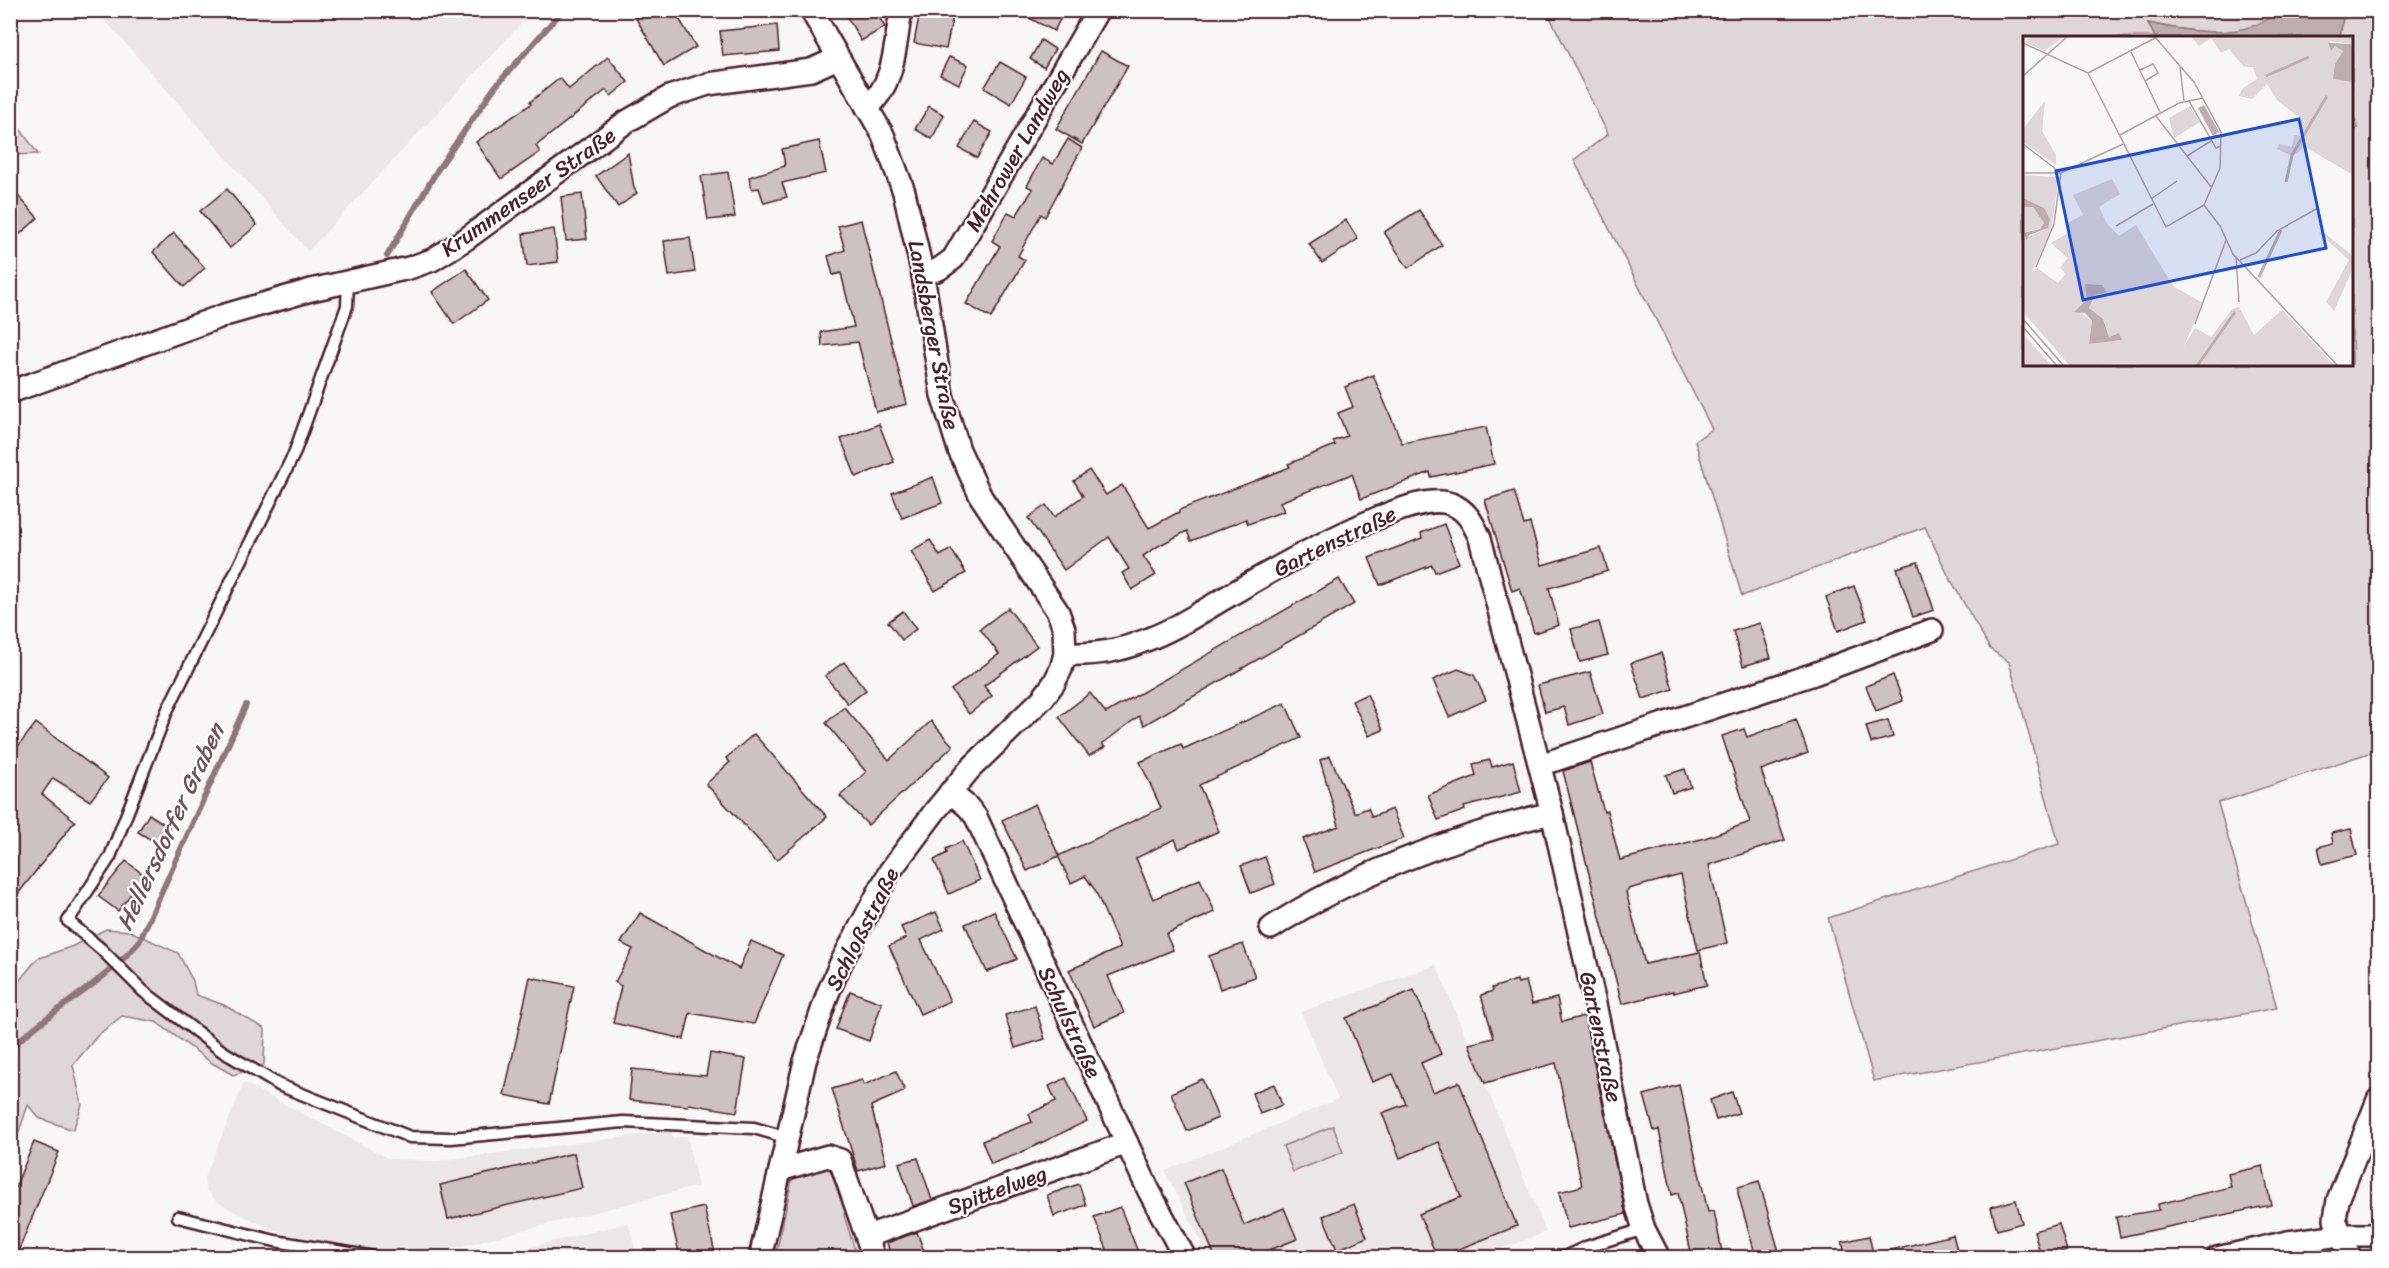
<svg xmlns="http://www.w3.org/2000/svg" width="2389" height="1268" viewBox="0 0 2389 1268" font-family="Sriracha,sans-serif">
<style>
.built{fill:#ebe6e8}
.green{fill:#ded6d9;stroke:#947a82;stroke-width:1.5}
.water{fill:#bdadb0;stroke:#8f747b;stroke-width:1.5}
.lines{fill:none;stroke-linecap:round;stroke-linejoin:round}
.stream{stroke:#8f747b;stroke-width:6}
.building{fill:#cdc1c4;stroke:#4a1f2b;stroke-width:1.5}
.lane-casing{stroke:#4a1f2b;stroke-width:15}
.street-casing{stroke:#4a1f2b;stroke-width:26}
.lane{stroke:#fff;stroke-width:10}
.street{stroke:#fff;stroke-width:21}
.labels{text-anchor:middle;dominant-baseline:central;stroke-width:4.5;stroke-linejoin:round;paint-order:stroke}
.street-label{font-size:22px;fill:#4a1f2b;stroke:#fff}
.water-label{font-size:24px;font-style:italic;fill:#72515a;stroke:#fff}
.inset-river{fill:none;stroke:#bdadb0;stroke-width:3}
.inset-road{fill:none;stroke:#b2a0a5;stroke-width:1.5}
.view{fill:#1d4ed8;fill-opacity:0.15;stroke:#1d4ed8;stroke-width:3}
.inset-edge{fill:none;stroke:#4a1f2b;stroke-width:3}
</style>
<rect width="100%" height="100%" fill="#f8f6f7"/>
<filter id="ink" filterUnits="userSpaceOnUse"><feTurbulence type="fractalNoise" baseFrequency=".0167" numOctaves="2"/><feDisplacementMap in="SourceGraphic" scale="12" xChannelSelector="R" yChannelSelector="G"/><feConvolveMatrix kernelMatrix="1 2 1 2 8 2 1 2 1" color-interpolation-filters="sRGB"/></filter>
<g filter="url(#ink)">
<g class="built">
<path d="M97,11H533L308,251Z"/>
<path d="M1436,965L1546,1232L1481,1257H1209L1165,1171L1338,1099L1301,1012Z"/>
<path d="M244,1083L389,1159L437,1161L672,1131L673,1138L687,1136L698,1186L445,1250L424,1252L383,1251L292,1235L267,1227L229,1209L214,1199L206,1189L204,1179Z"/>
<path d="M628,1222L637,1257H490L616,1226Z"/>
</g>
<g class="green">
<path d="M1547,11H2280C2246,42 2190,32 2148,23L2155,37L2024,38V364H2352V132L2358,128L2352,112V38L2340,37L2344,11H2378V662L2372,665L2378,685V750L2218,803L2277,1008L1874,1081L1828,918L2059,844L2009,662L1990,649L1948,575L1925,527L1742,596L1695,441L1712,429L1574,160L1608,134Z"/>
<path d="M11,116L38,154L11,155Z"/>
<path d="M106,929L130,931L178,953L193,981L196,995L224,1005L265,1029L264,1065L233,1075L212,1063L156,1022L122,1016L98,1035L73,1065L82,1105L73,1130L39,1118L28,1105L11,1155V988L15,986L37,959L73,946Z"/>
<path d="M1333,1126L1343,1152L1293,1172L1283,1146Z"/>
<path d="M825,1161L849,1203L844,1215L857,1257L775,1258L794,1171Z"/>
</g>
<path class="water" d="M2280,10L2344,11L2340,37H2155L2148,23C2190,32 2245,42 2280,10Z"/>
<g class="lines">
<g class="stream">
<path d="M387,256L438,169L495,87L563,10"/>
<path d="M10,1049C50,1010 103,984 139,942L246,705"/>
</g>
</g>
<g class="building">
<path d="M631,10H674L696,47L664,66Z"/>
<path d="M843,10H875L885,27L861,41Z"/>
<path d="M1014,10H1065L1054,31Z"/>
<path d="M920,11L953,16L946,49L914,43Z"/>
<path d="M777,25L779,51L723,56L720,31Z"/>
<path d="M1041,40L1055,49L1044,68L1030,59Z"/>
<path d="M1101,51L1128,66L1082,144L1056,129Z"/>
<path d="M608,57L628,82L611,96L606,90L536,146L540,152L501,179L476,142L531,104L530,102L560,78L569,89Z"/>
<path d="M949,57L968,65L959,84L940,75Z"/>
<path d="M1000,62L1026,77L1011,104L984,88Z"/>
<path d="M929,106L944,115L932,139L915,129Z"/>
<path d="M974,122L992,132L977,158L959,148Z"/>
<path d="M1068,139L1082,148L1045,217L1041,214L1018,256L1025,260L991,318L966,304L1000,246L992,241L1008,212L1016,216L1033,189L1027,186L1042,158L1053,164Z"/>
<path d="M819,141L826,173L782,183L787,197L764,203L759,188L752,189L749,177L785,166L782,149Z"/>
<path d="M628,153L634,188L637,193L618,207L596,176Z"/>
<path d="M728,172L735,217L708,220L701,176Z"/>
<path d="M10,187L38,218L10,243Z"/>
<path d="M227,189L257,225L230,248L200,211Z"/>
<path d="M582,194L587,239L566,241L561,197Z"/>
<path d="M1419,210L1442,245L1408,268L1384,232Z"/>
<path d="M861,220L907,404L876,412L858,342L822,346L821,332L854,327L841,273L833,275L828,256L845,250L838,226Z"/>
<path d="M1346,220L1358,239L1322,263L1309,244Z"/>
<path d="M554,229L558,262L527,266L523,234Z"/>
<path d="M174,233L205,268L184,287L153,252Z"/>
<path d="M690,238L695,272L669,276L664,241Z"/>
<path d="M466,269L488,300L454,324L432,292Z"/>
<path d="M1373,375L1402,443L1486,427L1494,464L1431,477L1430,472L1361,499L1352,474L1280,502L1284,511L1248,524L1246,519L1191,541L1187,531L1160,545L1143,556L1156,575L1132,590L1122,573L1129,569L1109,537L1064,570L1028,518L1046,505L1054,517L1083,496L1074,481L1089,470L1106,495L1122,485L1149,528L1179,512V510L1290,467L1288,464L1335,445L1333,441L1347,436L1338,413L1353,407L1345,387Z"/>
<path d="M879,424L894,462L856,477L841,439Z"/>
<path d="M933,477L942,503L902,518L892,493Z"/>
<path d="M1514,491L1524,525L1530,523L1542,565L1601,548L1608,571L1549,588L1559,625L1534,633L1520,588L1512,591L1485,500Z"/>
<path d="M1444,524L1459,563L1435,572L1432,565L1380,585L1369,558L1422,538L1421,533Z"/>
<path d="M930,540L940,556L951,549L966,573L935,591L911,551Z"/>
<path d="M1918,562L1934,610L1913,617L1897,568Z"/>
<path d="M1339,579L1354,604L1144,725L1139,716L1102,744L1105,747L1089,756L1059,717L1090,693L1106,713Z"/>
<path d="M1854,586L1867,620L1838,631L1826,597Z"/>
<path d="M1008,608L1037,646L984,686L992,696L969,714L951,690L999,654L980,629Z"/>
<path d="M903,611L916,629L902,640L888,622Z"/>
<path d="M1599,622L1608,655L1580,662L1571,629Z"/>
<path d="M1760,623L1771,658L1743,666L1733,631Z"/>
<path d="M1661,653L1673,689L1643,699L1631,663Z"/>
<path d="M844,662L866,690L848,704L825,676Z"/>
<path d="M1458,669L1474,675L1486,700L1449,717L1433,680Z"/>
<path d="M1590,672L1603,714L1569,725L1564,707L1545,712L1538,685Z"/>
<path d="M1893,675L1903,701L1876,711L1866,686Z"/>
<path d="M1367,694L1383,730L1369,736L1352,701Z"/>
<path d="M1285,703L1301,738L1199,785L1219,831L1179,849L1175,839L1136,858L1153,899L1200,879L1215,912L1166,934L1173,950L1108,976L1124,1013L1094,1026L1069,970L1120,948L1095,890L1085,876L1071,883L1058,856L1161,808L1140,762L1181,744L1183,749Z"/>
<path d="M844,707L889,760L931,721L953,746L868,825L840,796L866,772L826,723Z"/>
<path d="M1796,719L1808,753L1761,770L1785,840L1709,865L1727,943L1698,950L1681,875L1628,889V891L1626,892L1645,964L1700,952L1707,985L1673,993V991L1622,1004L1563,771L1590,762L1604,812L1607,811L1620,860L1705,838L1750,822L1722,736L1744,729L1747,737Z"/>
<path d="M1888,720L1893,737L1871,743L1866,726Z"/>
<path d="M36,723L108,778L90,801L53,778L42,794L75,821L10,904V757Z"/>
<path d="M754,734L827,817L777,860L706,784L730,762L726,758Z"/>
<path d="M1330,756L1355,813L1368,808L1372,817L1392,809L1404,838L1315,872L1303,839L1339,826L1320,760Z"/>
<path d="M1490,760L1492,767L1513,761L1521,792L1464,807L1465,810L1438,820L1428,795L1476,776L1473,764Z"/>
<path d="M1685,769L1691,787L1672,793L1666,775Z"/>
<path d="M1035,804L1059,856L1027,871L1002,820Z"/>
<path d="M149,814L169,827L158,844L138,832Z"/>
<path d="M2351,829L2357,855L2322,864L2318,847L2333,843L2331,833Z"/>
<path d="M962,841L980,880L949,894L934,860L947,853L946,849Z"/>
<path d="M1265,857L1275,884L1251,893L1241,866Z"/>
<path d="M126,861L145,876L118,911L98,896Z"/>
<path d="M994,911L1017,959L987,972L965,924Z"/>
<path d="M936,912L944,929L921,940L950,1001L920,1014L889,946L906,938L901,927Z"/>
<path d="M640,913L739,969L751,941L783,955L754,1024L690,1013L684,1039L613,1023L621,986L615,982L633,949L621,943Z"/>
<path d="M1243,944L1255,977L1220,989L1209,956Z"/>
<path d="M530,977L574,986L549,1104L504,1095Z"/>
<path d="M1517,980L1518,983L1526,981L1532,1004L1557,998L1562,1022L1584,1016L1626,1214L1568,1228L1559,1192L1582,1186L1556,1063L1485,1083L1469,1044L1494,1038L1481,995L1493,991L1492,988Z"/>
<path d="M1414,990L1441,1054L1421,1063L1433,1092L1459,1082L1517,1226L1439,1257H1437L1419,1214L1461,1197L1439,1142L1400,1158L1382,1113L1406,1104L1393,1074L1372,1082L1346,1018Z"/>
<path d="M850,991L882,1003L869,1041L836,1029Z"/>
<path d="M1035,1006L1045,1039L1015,1048L1005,1015Z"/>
<path d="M710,1053L746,1059L737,1112L689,1104L688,1106L629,1100L632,1069L706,1076Z"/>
<path d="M896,1071L905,1091L871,1106L886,1163L858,1171L832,1089L862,1080L864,1085Z"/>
<path d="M1066,1078L1087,1121L1018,1154L991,1164L982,1141L1032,1122L1029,1114L1056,1101L1049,1086Z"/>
<path d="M1202,1079L1218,1118L1187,1131L1171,1093Z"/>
<path d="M1274,1084L1282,1105L1260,1114L1252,1093Z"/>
<path d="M1679,1085L1708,1212L1714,1211L1723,1257H1692L1678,1193L1672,1195L1659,1130L1654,1131L1644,1095Z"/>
<path d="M1732,1092L1739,1113L1716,1120L1710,1100Z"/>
<path d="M34,1142L59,1152L16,1257H10V1200Z"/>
<path d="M574,1153L582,1188L448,1219L440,1185Z"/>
<path d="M918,1158L932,1200L913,1206L899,1163Z"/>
<path d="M2263,1166L2271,1205L2120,1237L2116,1217L2159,1210L2158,1204L2231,1187L2228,1174Z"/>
<path d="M1221,1168L1244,1225L1284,1208L1297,1239L1252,1257H1215L1184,1183Z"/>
<path d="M1759,1181L1779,1252L1761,1257H1756L1738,1194V1187Z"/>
<path d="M1079,1184L1086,1205L1054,1216L1047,1195Z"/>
<path d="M2016,1200L2022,1223L1997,1230L1991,1207Z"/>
<path d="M1354,1204L1367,1237L1337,1250L1323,1216Z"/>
<path d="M704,1207L715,1253H712L713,1257H680L670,1215Z"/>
<path d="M1120,1207L1140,1257H1110L1094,1217Z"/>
<path d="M2059,1224L2067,1251L2041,1257L2034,1231Z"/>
<path d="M917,1232L926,1257H891L887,1243Z"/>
<path d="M1953,1235L1959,1257H1887L1886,1251Z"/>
<path d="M1869,1236L1874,1257H1846L1842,1242Z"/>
</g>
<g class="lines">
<g class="lane-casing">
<g id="lane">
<path d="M348,281L347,306L294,454L167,711L110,857L68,921L101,949L143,991L222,1051L279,1085L410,1137L451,1138L623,1122L754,1128L788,1138"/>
<path d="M178,1217L275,1241L381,1258"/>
<path d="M1562,1258L1586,1247L1644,1229"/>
</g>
</g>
<g class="street-casing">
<g id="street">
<path d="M867,108C895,84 895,45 901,10"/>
<path d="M923,275L939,269L953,259L1098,10"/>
<path d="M10,392L225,315L311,290L409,268L432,260L466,239L626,122L669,97L708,84L811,70L838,58"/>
<path d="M1065,654C1091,655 1117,652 1141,642C1173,631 1201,612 1230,595C1279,566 1327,539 1380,517C1398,510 1432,496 1451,504C1467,510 1473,523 1480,538L1552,813L1594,999L1636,1204L1644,1229L1659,1258"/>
<path d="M1540,765L1814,674L1932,630"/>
<path d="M950,792L968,807L976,817L1149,1191L1185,1258"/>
<path d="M1271,928C1348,876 1461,834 1552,813"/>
<path d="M780,1170L828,1156L840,1160L874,1258"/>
<path d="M868,1236L1127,1143"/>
<path d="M760,1258L805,1061L828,993L841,963L890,871L935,811L970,769L1043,698L1054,683L1061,669L1065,654L1064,629L1058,612L981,497L959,450L942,395L923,275L904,192L883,135L811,10"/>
<path d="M2217,1258L2288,1242L2340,1235H2378"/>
<path d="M2350,1258L2335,1219L2338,1200L2378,1100"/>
</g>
</g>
<use href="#lane" class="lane"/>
<use href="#street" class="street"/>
</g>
</g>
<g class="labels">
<g class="street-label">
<text transform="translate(1017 150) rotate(-60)">Mehrower Landweg</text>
<text transform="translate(528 192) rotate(-35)">Krummenseer Straße</text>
<text transform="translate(934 335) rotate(79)">Landsberger Straße</text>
<text transform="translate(1335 541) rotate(-26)">Gartenstraße</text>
<text transform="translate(862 929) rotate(-63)">Schloßstraße</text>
<text transform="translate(1070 1022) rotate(65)">Schulstraße</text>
<text transform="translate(1601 1037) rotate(78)">Gartenstraße</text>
<text transform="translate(997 1190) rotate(-20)">Spittelweg</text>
</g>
<g class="water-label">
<text transform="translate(170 827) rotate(-65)">Hellersdorfer Graben</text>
</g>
</g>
<g transform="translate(2023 36)">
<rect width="330" height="330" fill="#f8f6f7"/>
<path d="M8,0H42L21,15L2,6ZM168,0H330V8L307,5L306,10L307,14L312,10L320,15L312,28V39L330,46V139L282,111L270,120L254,113L256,108L269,111L271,99L277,100L278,83L254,64L244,48L229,63L216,60L220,52L234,43L230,31H221L206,13L198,17L188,2L176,10ZM22,65L19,95L33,119V129L0,106V93ZM167,70L177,86L151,102L146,82ZM0,139L36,141L28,195L9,236L14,232L35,247L43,238L37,232L45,222L28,207L47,196L43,188L60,179L50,159L89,143L97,158L76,171L84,188L96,200L113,189L150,250L180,267L161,310L172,292L188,301L209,273L216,271L231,299L259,274L312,330H47L0,276V203L25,192L21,172L0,162ZM67,250L84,256L72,259L66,272L82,287L86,301L94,298L96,305L84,304L66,308L69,285L53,273L61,269ZM0,171H10L20,183L21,191L0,197ZM300,196L330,220V232L311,275L303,266L326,224L296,197ZM0,298L29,330H0Z" fill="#ded6d9" fill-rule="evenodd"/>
<path d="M305,7L330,8V46L310,43L312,28L320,15L312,10L308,15ZM181,69L196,96L190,100L175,72ZM0,162L21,172L27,183L25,192L6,199L4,204L0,197L17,193L21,187L10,171H0ZM62,248L79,249L84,256L72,259L66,272L80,283L86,301L96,297L99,304L66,308L69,285L62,277L51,276L64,263Z" fill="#bdadb0"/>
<path class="inset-river" d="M243,40L286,21M263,146L269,119L304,60M236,241L258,194M174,330L212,276"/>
<path class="inset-road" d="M131,0L171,46L198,96L197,132L181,169M0,7L65,37L143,191L181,169M108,16L137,76M157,31L161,65M117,34L130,28L135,37L122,45M65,37L132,2M0,40L45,0M166,65L193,112L198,110M132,79L189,152M97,99L156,67L180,62M0,108L38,137M164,120L188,105M0,137H38L100,108M128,163L154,145M181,169L197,190L210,218L315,330M93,190L130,168M213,220L216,266M217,224L233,217L254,195L295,172M13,231L31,188L38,137M0,283L41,330M172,288L203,204M0,291L34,330"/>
<path class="view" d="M276,83L303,212L60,264L33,135Z"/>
<rect width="330" height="330" class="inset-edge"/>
</g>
<rect width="2389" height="1268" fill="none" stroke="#fff" stroke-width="36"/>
<rect x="18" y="18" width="2353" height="1232" fill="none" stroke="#4a1f2b" stroke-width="2" filter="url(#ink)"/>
</svg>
